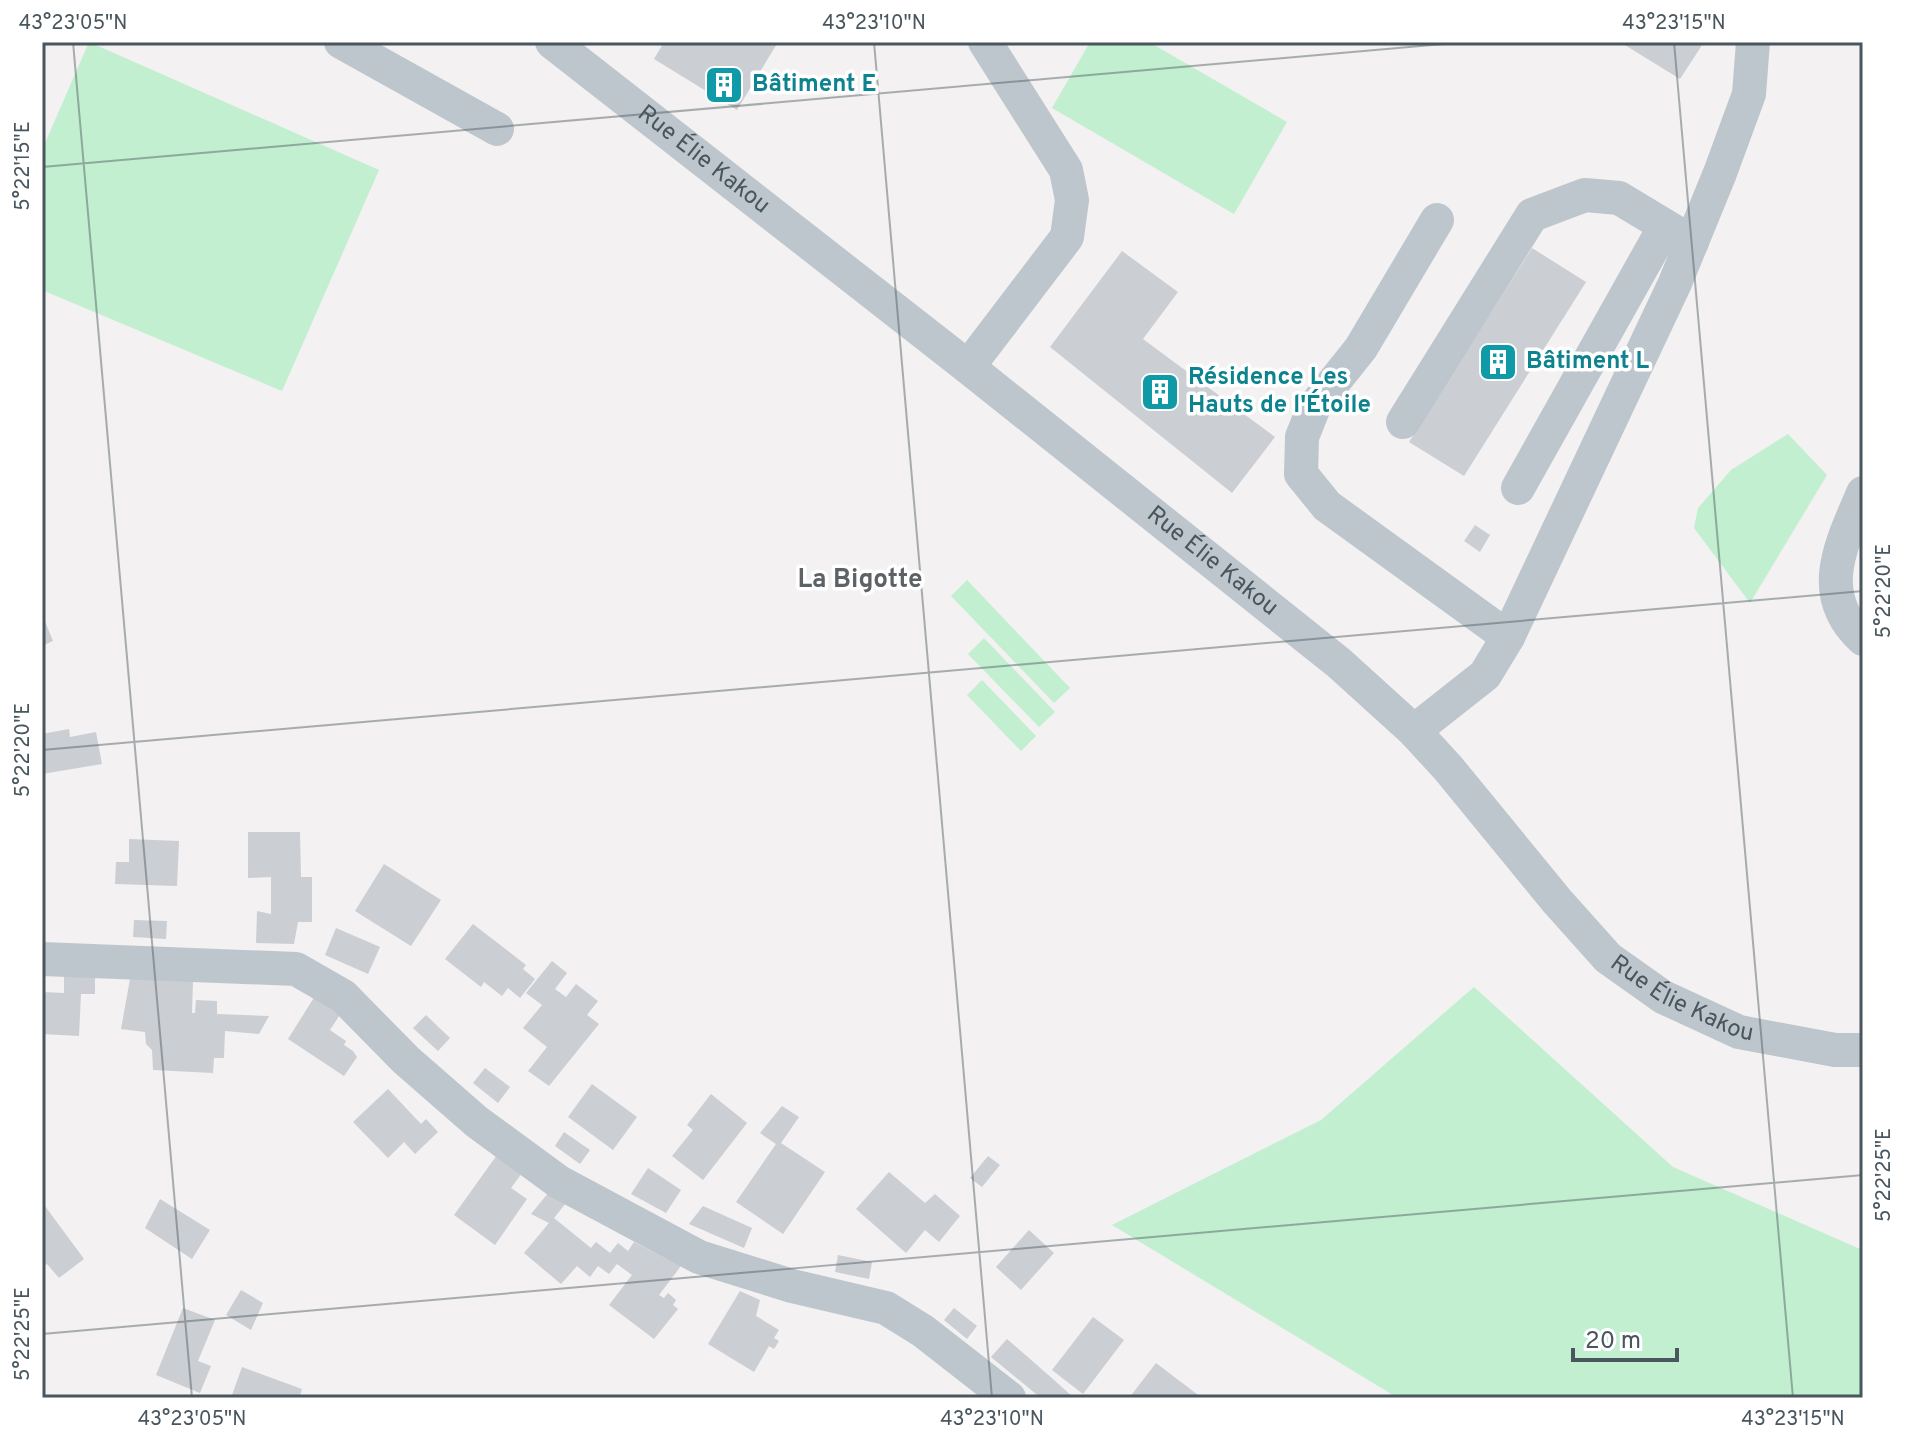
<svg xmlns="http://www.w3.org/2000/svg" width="1905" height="1440" viewBox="0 0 1905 1440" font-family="Overpass,sans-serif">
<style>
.green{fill:#c1efcf}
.building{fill:#cbced3}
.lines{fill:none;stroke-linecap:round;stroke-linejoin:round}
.minor{stroke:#bdc6cd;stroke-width:34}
.ticks{fill:none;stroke:#49565e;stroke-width:2;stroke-opacity:0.45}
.labels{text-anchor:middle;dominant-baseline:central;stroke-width:7;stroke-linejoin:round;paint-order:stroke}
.culture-label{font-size:24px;font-weight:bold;fill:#0d838f;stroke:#fff;text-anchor:start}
.street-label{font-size:24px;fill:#49565e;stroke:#fff}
.neighbourhood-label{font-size:26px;font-weight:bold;fill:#5d6266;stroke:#fff}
.neatline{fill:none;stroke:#49565e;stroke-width:3}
.ticks-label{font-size:20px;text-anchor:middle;fill:#49565e}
</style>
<rect width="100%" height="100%" fill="#f3f1f1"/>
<g class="green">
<path d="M89,42L379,170L282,391L42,290V150Z"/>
<path d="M1090,42H1149L1287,122L1234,214L1052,108Z"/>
<path d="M1788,434L1827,475L1750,603L1694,528L1698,508L1731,470Z"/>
<path d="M967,580L1070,688L1054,703L951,596Z"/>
<path d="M984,638L1055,712L1039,727L968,654Z"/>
<path d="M982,680L1036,736L1021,751L967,695Z"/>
<path d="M1474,987L1673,1167L1860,1249L1863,1255V1398H1398L1112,1225L1321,1120Z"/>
</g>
<g class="building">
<path d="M664,42H778L737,110L654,59Z"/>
<path d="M1620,42H1704L1680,79Z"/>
<path d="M1532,248L1586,282L1464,476L1409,442Z"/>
<path d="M1122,251L1178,292L1143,339L1275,437L1232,493L1050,347Z"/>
<path d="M1475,525L1490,535L1480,552L1464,541Z"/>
<path d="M42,614L53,641L42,646Z"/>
<path d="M69,729L70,737L96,732L102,764L42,774V734Z"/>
<path d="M248,832H300L301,877H312V922H298L294,944L256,943L257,911L271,914V877L248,878Z"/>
<path d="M129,839L179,841L177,886L115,884L116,862H129Z"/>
<path d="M384,864L441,900L411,946L355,911Z"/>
<path d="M134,920L167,921L166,939L133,937Z"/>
<path d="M473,924L526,965L523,969L535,979L520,998L508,988L502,996L484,982L481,987L445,959Z"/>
<path d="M336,928L380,947L368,974L325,955Z"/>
<path d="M552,961L567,973L555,989L566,997L576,984L598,1001L587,1015L599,1024L549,1086L528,1071L547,1047L523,1028L542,1005L526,993Z"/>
<path d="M64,976L95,977V994H81L79,1036L42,1034V992L64,993Z"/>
<path d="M130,979L193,981L192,1013H195L196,1000L217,1001V1014L269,1016L259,1034L225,1031L224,1058H214L213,1073L153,1070L152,1050L146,1044L145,1032L121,1029Z"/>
<path d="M315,996L341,1013L330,1030L346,1041L344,1045L353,1051L357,1057L344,1076L288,1039Z"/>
<path d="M426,1015L450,1038L438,1051L413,1028Z"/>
<path d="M485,1068L510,1087L498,1103L473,1083Z"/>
<path d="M592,1084L637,1117L613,1150L568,1117Z"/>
<path d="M388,1089L421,1124L426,1119L438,1132L415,1154L404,1142L388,1158L353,1122Z"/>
<path d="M711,1094L747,1123L703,1180L672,1156L693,1130L687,1125Z"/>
<path d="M782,1106L799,1117L781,1143L825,1172L783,1234L736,1202L776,1144L760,1133Z"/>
<path d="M564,1132L590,1150L580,1164L555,1146Z"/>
<path d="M497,1155L522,1173L511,1188L527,1199L495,1245L454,1215Z"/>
<path d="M988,1156L1000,1165L982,1187L970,1178Z"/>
<path d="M648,1168L681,1190L666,1213L631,1194Z"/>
<path d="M889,1172L925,1203L935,1194L960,1216L939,1242L925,1230L906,1253L856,1209Z"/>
<path d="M549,1192L566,1203L554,1218L591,1248L596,1242L610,1253L618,1243L628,1251L634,1242L681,1266L659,1295L664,1298L668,1293L676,1300L673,1305L678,1309L654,1339L609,1305L632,1275L617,1264L609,1274L598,1266L590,1277L577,1266L561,1284L524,1253L549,1223L531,1214Z"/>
<path d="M160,1199L210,1230L192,1259L145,1228Z"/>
<path d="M42,1202L84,1259L59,1278L47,1264L42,1267Z"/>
<path d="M703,1206L752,1228L744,1248L689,1224Z"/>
<path d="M1029,1230L1054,1253L1021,1290L996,1267Z"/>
<path d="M838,1255L872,1262L869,1279L835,1272Z"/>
<path d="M241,1290L263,1303L251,1330L226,1315Z"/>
<path d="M740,1291L760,1300L756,1316L779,1330L774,1338L779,1341L774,1349L769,1346L754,1372L708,1344Z"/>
<path d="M183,1308L215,1320L198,1361L211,1366L200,1393L156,1375Z"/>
<path d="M954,1308L977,1326L967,1339L944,1320Z"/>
<path d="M1093,1317L1124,1340L1083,1394L1052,1370Z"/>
<path d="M1007,1339L1054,1380L1074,1398H1041L991,1357Z"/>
<path d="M1156,1363L1202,1398H1129Z"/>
<path d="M242,1367L302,1389L299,1398H231Z"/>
</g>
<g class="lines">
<g class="minor">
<path d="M341,42L497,129"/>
<path id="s1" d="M552,42L968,367L1339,663L1414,731L1448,768L1557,901L1608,958L1663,997L1739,1032L1835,1050H1863"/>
<path d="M1437,220L1361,348L1314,407L1302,437L1301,474L1327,506L1508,637"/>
<path d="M968,367L1067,237L1072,200L1066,170L985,42"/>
<path d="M1403,422L1532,215L1585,195L1619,198L1692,242"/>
<path d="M1518,488L1665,226"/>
<path d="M1863,493C1842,543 1814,594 1863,639"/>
<path d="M1414,731L1485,675L1508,637L1675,283L1720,173L1749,94L1753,42"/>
<path d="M42,959L296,969L343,996L406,1060L477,1122L559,1182L699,1257L792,1286L886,1308L923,1331L1009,1398"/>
</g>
</g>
<path class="ticks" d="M73,42L192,1398M874,42L992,1398M1674,42L1793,1398M42,167L1466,42M42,750L1863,591M42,1334L1863,1175"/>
<defs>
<g id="building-square" transform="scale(2)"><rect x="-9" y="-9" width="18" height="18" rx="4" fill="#0f9aa8" stroke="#fff"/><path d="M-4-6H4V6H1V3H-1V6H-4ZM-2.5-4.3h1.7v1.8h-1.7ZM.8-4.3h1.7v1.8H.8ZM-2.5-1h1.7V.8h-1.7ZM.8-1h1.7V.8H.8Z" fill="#fff"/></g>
</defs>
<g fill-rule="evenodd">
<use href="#building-square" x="724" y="85"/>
<use href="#building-square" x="1498" y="362"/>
<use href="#building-square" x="1160" y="392"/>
</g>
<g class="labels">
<g class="culture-label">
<text x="752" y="85">Bâtiment E</text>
<text x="1526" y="362">Bâtiment L</text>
<text x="1188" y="378">Résidence Les<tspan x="1188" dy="28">Hauts de l'Étoile</tspan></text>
</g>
<g class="street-label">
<text stroke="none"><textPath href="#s1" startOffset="192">Rue Élie Kakou</textPath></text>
<text stroke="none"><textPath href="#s1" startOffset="840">Rue Élie Kakou</textPath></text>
<text stroke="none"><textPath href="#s1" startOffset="1488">Rue Élie Kakou</textPath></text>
</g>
<g class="neighbourhood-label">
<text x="860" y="580">La Bigotte</text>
</g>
</g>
<rect width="1905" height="1440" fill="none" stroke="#ffffff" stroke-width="88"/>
<path d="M1573 1348v12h104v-12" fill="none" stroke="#49565e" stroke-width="4"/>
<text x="1585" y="1348" font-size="24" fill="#49565e" stroke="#ffffff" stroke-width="6" paint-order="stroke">20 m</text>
<rect x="44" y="44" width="1817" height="1352" class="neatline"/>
<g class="ticks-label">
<text x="73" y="29">43°23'05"N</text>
<text x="874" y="29">43°23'10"N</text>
<text x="1674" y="29">43°23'15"N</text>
<text transform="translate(22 166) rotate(-90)" y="7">5°22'15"E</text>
<text transform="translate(1883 591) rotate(-90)" y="7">5°22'20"E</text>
<text transform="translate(22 750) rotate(-90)" y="7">5°22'20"E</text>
<text transform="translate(1883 1175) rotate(-90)" y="7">5°22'25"E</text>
<text transform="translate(22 1334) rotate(-90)" y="7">5°22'25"E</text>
<text x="192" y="1425">43°23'05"N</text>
<text x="992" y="1425">43°23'10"N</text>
<text x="1793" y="1425">43°23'15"N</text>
</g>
</svg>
